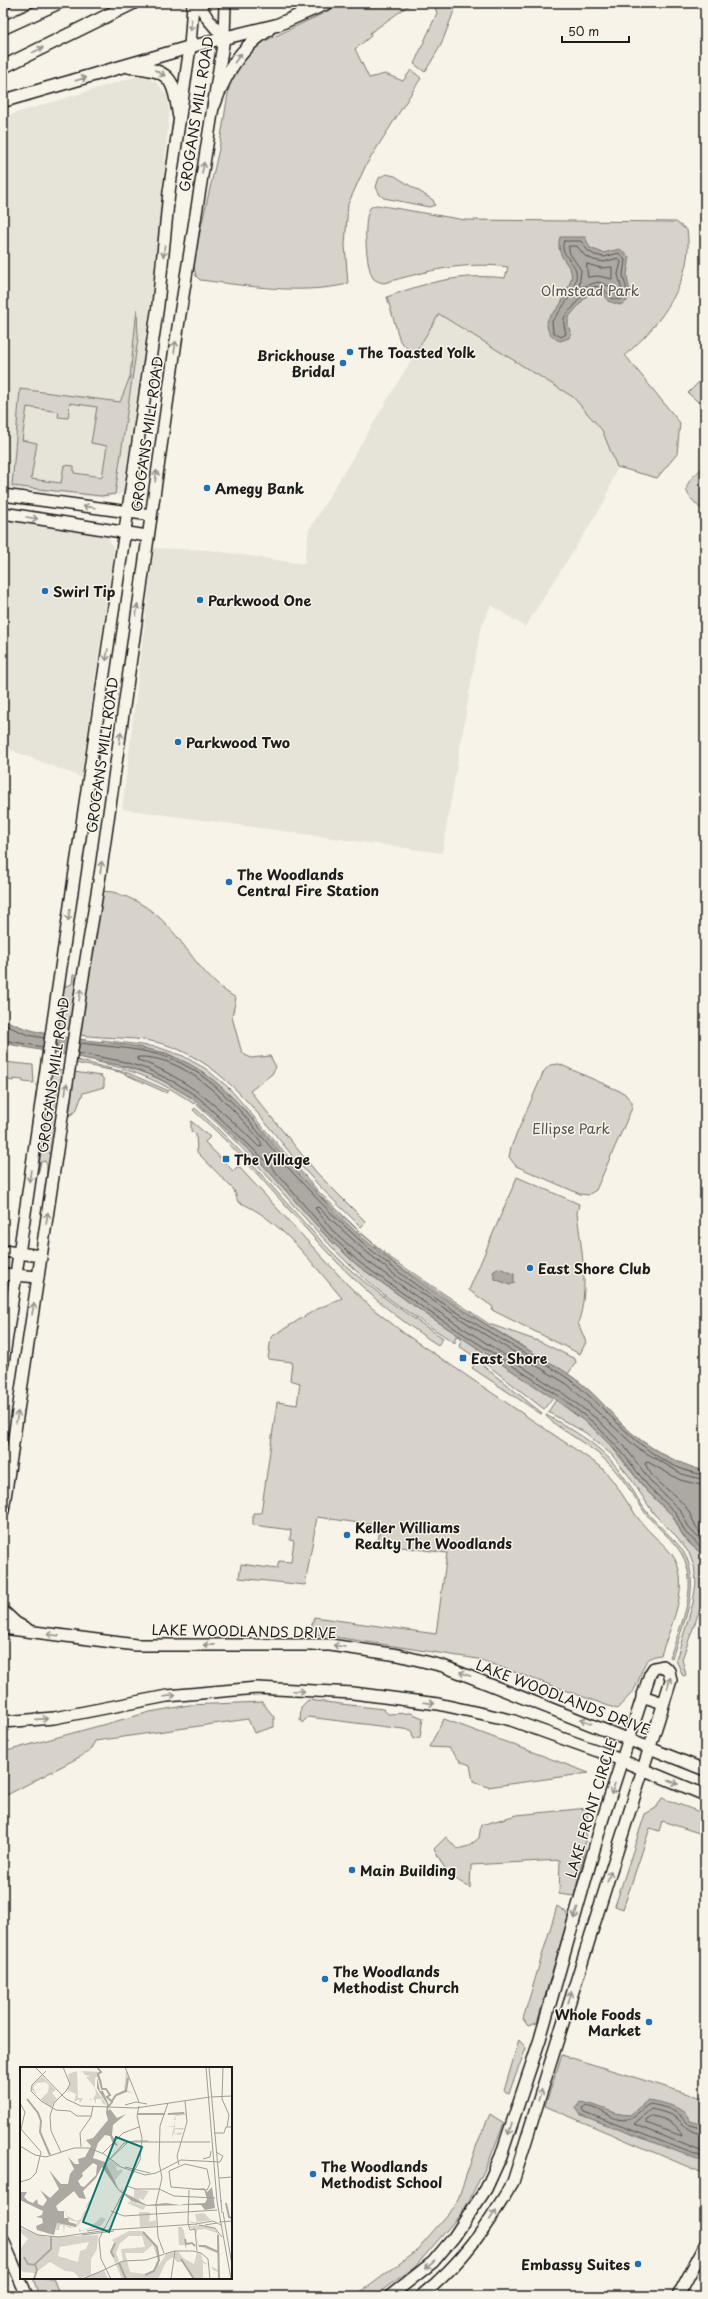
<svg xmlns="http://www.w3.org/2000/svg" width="708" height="2299" viewBox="0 0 708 2299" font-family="'Playpen Sans',sans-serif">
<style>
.built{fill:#e6e3d9}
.green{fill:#d7d3cb;stroke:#7a7874;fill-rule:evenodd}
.water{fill:#aca9a2;stroke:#72716c}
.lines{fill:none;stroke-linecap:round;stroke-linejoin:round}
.shore{stroke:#565452;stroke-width:1}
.secondary-casing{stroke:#1c1c1c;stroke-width:14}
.primary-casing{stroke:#1c1c1c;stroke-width:15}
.secondary{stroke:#f7f3e8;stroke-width:11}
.primary{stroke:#f7f3e8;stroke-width:12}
.oneway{stroke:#94928c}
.poi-dot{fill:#1f6fb2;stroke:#f7f3e8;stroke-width:1.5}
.labels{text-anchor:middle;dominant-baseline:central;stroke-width:3;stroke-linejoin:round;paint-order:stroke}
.street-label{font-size:14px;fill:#1c1c1c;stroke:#f7f3e8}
.park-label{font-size:14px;fill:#545351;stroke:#f7f3e8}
.poi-label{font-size:14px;font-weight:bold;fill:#1c1c1c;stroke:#f7f3e8;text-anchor:start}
.inset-river{fill:none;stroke:#aca9a2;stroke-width:2}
.inset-road{fill:none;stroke:#9f9d96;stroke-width:1}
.view{fill:#0f766e;fill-opacity:0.15;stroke:#0f766e;stroke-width:2}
.inset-edge{fill:none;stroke:#1c1c1c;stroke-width:2}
</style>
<rect width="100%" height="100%" fill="#f7f3e8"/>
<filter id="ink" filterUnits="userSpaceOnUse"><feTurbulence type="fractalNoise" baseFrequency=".025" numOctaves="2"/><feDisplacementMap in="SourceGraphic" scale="8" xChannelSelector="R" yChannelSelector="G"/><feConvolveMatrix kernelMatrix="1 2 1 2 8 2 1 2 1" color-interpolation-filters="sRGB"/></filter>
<g filter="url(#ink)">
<g class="built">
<path d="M141,75L156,82L167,95L169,113L156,263L123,494L103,498L13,489L3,485V117Z"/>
<path d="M439,314L573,397L602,430L617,467L605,501L525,627L491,605L480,631L442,853L122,809L154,548L209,550L304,564L309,530Z"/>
<path d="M3,518L106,534L114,549L81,777L3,747Z"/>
</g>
<g class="green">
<path d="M345,3H412L370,33L371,36L355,49L369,78L385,74L403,81L411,70L421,78L366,165L348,204L345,245L348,284C298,295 250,286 200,280L196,276L193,262L219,149L229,88L232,75L241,59L265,41Z"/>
<path d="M433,3H457L441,45L425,72L414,64L437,13Z"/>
<path d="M386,174L395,176L433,200L435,205L429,207L384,198L380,195L376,187L379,178Z"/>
<path d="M377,205L465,220L676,222L687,230C695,278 660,326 625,355L680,423L677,454L657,478L617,467L602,430L573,397L439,314L414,355L400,341L387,297C427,282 463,273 505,278L508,267C464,261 426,271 384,283C379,282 376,281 373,278C366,268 362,216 371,207C373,206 375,205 377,205Z"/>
<path d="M137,309L138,339L115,494L101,496L12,486L20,389L120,402L130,377ZM70,403L97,407L91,443L107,446L102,477L74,473V466L64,465L61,483L31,479L37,443L22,440L27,407L59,412L58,417L68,418Z"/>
<path d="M705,376V408L688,393Z"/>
<path d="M705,465V513C681,489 680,489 705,465Z"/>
<path d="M102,891C108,892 111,891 116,893C181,913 185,969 236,998L232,1017L241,1050L245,1055L251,1058L270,1056L276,1067L272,1074L250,1091L317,1173L366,1222L361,1227C341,1207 320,1188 302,1167C261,1120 229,1066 167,1045C139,1036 108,1039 80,1035Z"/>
<path d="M77,974L69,1030L64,1026L58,1029L63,987L72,984L73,975Z"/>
<path d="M102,1040L157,1047L183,1056L206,1069L229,1088L318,1191L359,1231L392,1259L489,1324L541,1342L575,1359L576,1362L568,1374L484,1323L394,1263L322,1198L247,1112L203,1072L167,1053L102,1042Z"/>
<path d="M76,1060L128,1073L169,1091L167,1093L120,1072L75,1063Z"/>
<path d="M99,1060C135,1068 167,1079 196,1101L194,1104C165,1083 134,1070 98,1062Z"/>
<path d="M3,1062L33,1065L34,1083L23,1082V1080L13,1079V1081L3,1079Z"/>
<path d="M559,1064L624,1093L632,1102V1108L596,1190L588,1195L580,1194L516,1166L509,1157L511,1147L544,1071L550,1065Z"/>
<path d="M52,1069L63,1070L46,1188L47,1165L45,1161L41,1162L38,1174Z"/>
<path d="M74,1072L101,1076L104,1080V1087L83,1093L76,1111L69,1116Z"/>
<path d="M198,1103L236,1137L272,1173L326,1236L357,1265L423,1312L553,1397L544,1409L490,1367L459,1346L461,1340L460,1336L455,1337V1343C425,1323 393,1304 366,1280C305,1226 259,1158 197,1105Z"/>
<path d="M195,1108C247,1152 292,1214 343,1263C374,1292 408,1315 443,1338L438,1345C413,1329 390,1312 368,1292C305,1236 257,1165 193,1110Z"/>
<path d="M191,1121L210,1137L205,1142L233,1171L238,1166L347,1284L372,1308L405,1334L600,1466C617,1483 627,1504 641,1522C650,1534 662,1542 671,1553C693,1582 671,1624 661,1655C640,1656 643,1676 634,1690C629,1697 622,1703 617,1709L478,1659L315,1634L311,1629L314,1617L436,1634L447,1553L378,1544L380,1526L317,1517L305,1585L239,1578L241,1564L277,1569L279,1561L291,1562L294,1541L290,1540L291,1530L253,1525V1513H261L277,1402L297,1405L300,1383L290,1380L292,1362L268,1359L271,1337L315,1310L342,1298C315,1267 278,1216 238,1202L234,1190L197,1152L196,1134L191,1131Z"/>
<path d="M517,1177L579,1204L577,1213C581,1248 590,1290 578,1323L586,1342L580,1354L492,1310L493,1307L469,1290Z"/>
<path d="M477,1361L542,1413L541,1414L472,1368Z"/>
<path d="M556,1400L591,1426L611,1446L646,1490L673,1516L682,1534L690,1544L705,1556L704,1598L682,1659L686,1675L683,1676L676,1660L693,1603L696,1583L694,1566L689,1553L677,1537L654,1514L629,1476L612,1455L586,1433L548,1412Z"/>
<path d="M546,1415C575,1431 602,1446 622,1474C633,1488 640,1506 653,1519C667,1535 686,1546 690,1569C696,1599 681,1630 672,1658L670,1657C681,1623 703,1580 677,1547C668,1535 655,1526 646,1514C629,1489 615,1464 589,1447C581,1441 547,1421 546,1415Z"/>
<path d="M308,1700L383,1709L388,1714L411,1713L423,1718L420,1737L414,1739L411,1730L308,1717L302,1723L300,1719L301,1707Z"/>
<path d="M262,1702L274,1717V1727L254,1733L248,1719L95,1741L89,1752L9,1794L3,1795V1752L150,1712L189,1705Z"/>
<path d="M444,1719L589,1773L488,1787L473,1781L470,1765L460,1761L449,1748L429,1747Z"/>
<path d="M662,1798L705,1814V1835L662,1821L659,1831L650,1828L623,1909L615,1906L645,1814L656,1808Z"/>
<path d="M588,1808L584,1855L574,1896L559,1894L560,1860L471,1865L470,1888L448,1874L434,1849L446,1837L457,1849L469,1846L479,1838L481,1825L517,1815Z"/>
<path d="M557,1906L566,1912L568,1918L537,2023L528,2026L523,2019Z"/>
<path d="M519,2040L526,2048L509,2093L504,2091Z"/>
<path d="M562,2055L705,2099V2174L545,2106Z"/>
<path d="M490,2114L504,2123L489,2161L464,2210L415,2267L374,2296H350L364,2290L415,2252L456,2205L477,2144Z"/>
<path d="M33,2278H53L60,2296H39Z"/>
</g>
<g class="water">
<path d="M560,237H585L590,248L603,253L620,249L629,257C630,264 627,269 627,276C628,287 632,291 627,301L620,305L608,301L604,293L596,290L589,293L568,318V325L571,334L569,338L560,341C552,338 544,329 548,319C551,314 557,310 560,305C564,298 569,287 571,279C575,265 554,259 560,237Z"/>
<path d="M3,1019C65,1051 142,1031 201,1071C234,1093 258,1127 284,1157C310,1188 339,1217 369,1243C412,1280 462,1310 511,1340C532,1353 554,1363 574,1378C593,1391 607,1409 623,1425C646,1447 675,1463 705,1471V1556L690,1544L682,1534L673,1516L646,1490L618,1453L591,1426L556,1400L423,1312L357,1265L326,1236L256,1157L192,1098L158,1078L129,1067L3,1043Z"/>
<path d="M499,1268L514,1274V1283L510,1285L495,1279L493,1272Z"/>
<path d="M648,2100C663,2103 684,2106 690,2121L705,2125V2162L581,2115L576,2108L580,2102C598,2104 612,2115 630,2115Z"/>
</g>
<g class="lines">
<g class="shore">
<path d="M564,241H581L588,251L595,255L604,257L619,253L625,260L623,275L627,291L624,298L619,300L611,298C597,275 585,291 574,306C571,310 565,314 564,319C563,324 565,329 566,334L561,337L553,332L552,321C561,310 579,287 576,271C574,261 558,253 564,241Z"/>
<path d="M569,246H577L585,256L594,260L604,262L618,258L621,262L618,274L622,291L620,294H615L609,286L598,282L579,288L581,270L570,254Z"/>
<path d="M587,264L601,268L612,267V279L598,276L588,277Z"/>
<path d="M3,1024L28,1035L44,1038"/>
<path d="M3,1040L43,1047"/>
<path d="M80,1043C110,1047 143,1048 172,1059C225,1081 256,1133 293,1173C324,1207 356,1239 392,1267C430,1297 474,1323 516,1348C535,1359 556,1369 573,1382C614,1414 649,1468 705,1475"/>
<path d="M78,1053L121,1061L147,1069L178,1084L199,1098L269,1164L328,1233L359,1262L425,1309L559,1396L594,1423L621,1451L649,1487L676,1513L685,1532L705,1551"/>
<path d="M138,1057C181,1055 220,1095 246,1124C251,1130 261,1139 262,1146L259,1147C223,1111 187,1077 138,1060Z"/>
<path d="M705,1480L682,1474L636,1447L567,1384L479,1331L400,1279L363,1249L318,1207L315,1208L332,1230L363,1258L428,1305L561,1392L597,1419L625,1447L652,1483L680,1510L690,1529L705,1545"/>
<path d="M705,1486L680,1480L648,1462L645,1463C651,1481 674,1492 685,1506C693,1516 694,1529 705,1537"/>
<path d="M652,2116C664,2118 679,2124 682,2136L646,2123V2120Z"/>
<path d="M705,2129L689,2125C676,2110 670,2108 650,2104C638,2110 633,2123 617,2119C608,2116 590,2102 582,2108L584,2112L705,2158"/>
<path d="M705,2134C693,2133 688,2130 681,2122C674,2114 660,2111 651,2109L634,2124L705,2153"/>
</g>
<g class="secondary-casing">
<g id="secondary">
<path d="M198,3L208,19L224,38"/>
<path d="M190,47L224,38"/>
<path d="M3,495L151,515"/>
<path d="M3,513L147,536"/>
<path d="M3,1251L41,1256"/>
<path d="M3,1274L38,1277"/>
<path d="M3,1363L158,305L169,192L190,47L193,3"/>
<path d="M3,1511L82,983L101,869L178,327L224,38L225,3"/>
<path d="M3,1611L16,1623L27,1629"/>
<path d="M3,1628L136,1645H330L398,1655L443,1666L705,1770"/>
<path d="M642,1696L663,1703"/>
<path d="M3,1722L54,1718L167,1696L257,1688L353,1693L438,1704L511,1720L606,1754L705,1795"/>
<path d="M3,2240L27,2296"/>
<path d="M390,2296L433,2262L454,2237L486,2189L501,2156L540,2039L603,1818L650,1674L654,1668L663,1666L669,1671L671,1680L513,2182C485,2229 464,2261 421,2296"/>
<path d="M678,2296L705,2245"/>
</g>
</g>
<g class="primary-casing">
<g id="primary">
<path d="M3,4L5,3"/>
<path d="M3,28L58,3"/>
<path d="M224,38L277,25L327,3"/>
<path d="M3,67L133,3"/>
<path d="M130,67C170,70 173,77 179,115"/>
<path d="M3,101L190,47"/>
<path d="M214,105C225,74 240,48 268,30"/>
</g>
</g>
<use href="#secondary" class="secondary"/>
<use href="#primary" class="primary"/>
</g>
<defs><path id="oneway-shaft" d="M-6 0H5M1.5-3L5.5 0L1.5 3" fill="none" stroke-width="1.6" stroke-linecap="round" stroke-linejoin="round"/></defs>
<g class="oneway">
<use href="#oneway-shaft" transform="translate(191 25) rotate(94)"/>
<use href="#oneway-shaft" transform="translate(38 50) rotate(-26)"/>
<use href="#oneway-shaft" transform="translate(238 58) rotate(-53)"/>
<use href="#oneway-shaft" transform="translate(160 73) rotate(30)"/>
<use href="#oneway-shaft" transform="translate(81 79) rotate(-16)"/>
<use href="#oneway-shaft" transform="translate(203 168) rotate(-80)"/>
<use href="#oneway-shaft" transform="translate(164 251) rotate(96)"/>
<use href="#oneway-shaft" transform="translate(175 347) rotate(-82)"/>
<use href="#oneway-shaft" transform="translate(156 476) rotate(-82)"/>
<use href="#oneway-shaft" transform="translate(89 507) rotate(-173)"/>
<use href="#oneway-shaft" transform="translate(32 518) rotate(9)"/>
<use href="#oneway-shaft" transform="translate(137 610) rotate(-82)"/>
<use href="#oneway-shaft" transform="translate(107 655) rotate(98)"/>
<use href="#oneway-shaft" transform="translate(120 738) rotate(-82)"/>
<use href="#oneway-shaft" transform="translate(101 867) rotate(-82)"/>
<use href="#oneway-shaft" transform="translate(69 915) rotate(99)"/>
<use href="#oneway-shaft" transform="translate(80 995) rotate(-81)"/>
<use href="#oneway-shaft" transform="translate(66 1089) rotate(-82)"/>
<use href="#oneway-shaft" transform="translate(30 1176) rotate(99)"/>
<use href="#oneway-shaft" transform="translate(47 1218) rotate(-82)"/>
<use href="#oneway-shaft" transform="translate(33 1309) rotate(-81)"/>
<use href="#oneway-shaft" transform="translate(17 1417) rotate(-81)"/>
<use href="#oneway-shaft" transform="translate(53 1635) rotate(-173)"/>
<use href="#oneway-shaft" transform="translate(209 1645) rotate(179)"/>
<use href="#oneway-shaft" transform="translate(339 1646) rotate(-171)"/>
<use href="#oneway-shaft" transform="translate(465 1674) rotate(-159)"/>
<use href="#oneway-shaft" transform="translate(669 1683) rotate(-75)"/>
<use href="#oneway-shaft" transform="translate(299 1691) rotate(3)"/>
<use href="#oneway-shaft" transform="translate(170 1696) rotate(-7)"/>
<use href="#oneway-shaft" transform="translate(429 1703) rotate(7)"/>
<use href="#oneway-shaft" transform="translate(42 1719) rotate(-4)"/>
<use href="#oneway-shaft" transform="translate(586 1721) rotate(-159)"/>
<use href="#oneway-shaft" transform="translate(673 1782) rotate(23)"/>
<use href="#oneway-shaft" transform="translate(613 1789) rotate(109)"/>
<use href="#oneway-shaft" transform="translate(609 1876) rotate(-72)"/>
<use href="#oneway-shaft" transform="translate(576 1913) rotate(106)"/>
<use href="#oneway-shaft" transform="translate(570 1997) rotate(-72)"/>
<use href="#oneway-shaft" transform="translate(540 2095) rotate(-72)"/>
<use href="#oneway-shaft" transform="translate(510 2129) rotate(108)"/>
<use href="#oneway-shaft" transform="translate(493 2215) rotate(-57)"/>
<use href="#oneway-shaft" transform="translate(430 2265) rotate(139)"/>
</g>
</g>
<g class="poi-dot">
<circle cx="350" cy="352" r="4"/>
<circle cx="343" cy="363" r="4"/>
<circle cx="207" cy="488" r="4"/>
<circle cx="45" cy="591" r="4"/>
<circle cx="200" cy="600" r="4"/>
<circle cx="178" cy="742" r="4"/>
<circle cx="229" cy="882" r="4"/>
<rect x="222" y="1155" width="8" height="8" rx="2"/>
<circle cx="530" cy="1268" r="4"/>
<rect x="459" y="1354" width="8" height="8" rx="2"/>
<circle cx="347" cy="1535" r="4"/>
<circle cx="352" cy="1870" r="4"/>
<circle cx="325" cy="1979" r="4"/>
<circle cx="649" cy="2022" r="4"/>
<circle cx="313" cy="2174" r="4"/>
<circle cx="638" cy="2264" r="4"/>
</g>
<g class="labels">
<g class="street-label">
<text transform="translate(196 114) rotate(-81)">GROGANS MILL ROAD</text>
<text transform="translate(147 434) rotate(-82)">GROGANS MILL ROAD</text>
<text transform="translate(102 755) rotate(-82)">GROGANS MILL ROAD</text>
<text transform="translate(53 1075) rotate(-82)">GROGANS MILL ROAD</text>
<text transform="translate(244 1631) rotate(1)">LAKE WOODLANDS DRIVE</text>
<text transform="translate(563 1697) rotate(21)">LAKE WOODLANDS DRIVE</text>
<text transform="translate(591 1808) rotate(-73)">LAKE FRONT CIRCLE</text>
</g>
<g class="park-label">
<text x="590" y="290">Olmstead Park</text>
<text x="571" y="1128">Ellipse Park</text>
</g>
<g class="poi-label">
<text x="358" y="352">The Toasted Yolk</text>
<text x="335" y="355" text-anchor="end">Brickhouse<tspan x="335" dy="16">Bridal</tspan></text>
<text x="215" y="488">Amegy Bank</text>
<text x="53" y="591">Swirl Tip</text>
<text x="208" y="600">Parkwood One</text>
<text x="186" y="742">Parkwood Two</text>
<text x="237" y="874">The Woodlands<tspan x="237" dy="16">Central Fire Station</tspan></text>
<text x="234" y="1159">The Village</text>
<text x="538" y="1268">East Shore Club</text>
<text x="471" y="1358">East Shore</text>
<text x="355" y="1527">Keller Williams<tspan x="355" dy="16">Realty The Woodlands</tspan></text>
<text x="360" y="1870">Main Building</text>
<text x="333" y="1971">The Woodlands<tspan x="333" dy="16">Methodist Church</tspan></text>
<text x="641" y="2014" text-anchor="end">Whole Foods<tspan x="641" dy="16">Market</tspan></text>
<text x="321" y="2166">The Woodlands<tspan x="321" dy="16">Methodist School</tspan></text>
<text x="630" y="2264" text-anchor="end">Embassy Suites</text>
</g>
</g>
<g transform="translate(20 2067)">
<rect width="212" height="212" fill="#f7f3e8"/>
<path d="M57,4L58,31H63L60,36L59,32L54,35L56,27L47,23L50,17L48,7ZM62,4L80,5L78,7L82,14V21L78,10L75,11V21L87,38L83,37L81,32H76V37L74,32L69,33V37V32H73L76,27L75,21L66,10L71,9L65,8ZM106,4L110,12L107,14V23L114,27L107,25L96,29L92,35L90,34L95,28L104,23ZM22,9L36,23L32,26L37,32L31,40L23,35L18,30L21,32L28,25L29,18L25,15L17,16L13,20L17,28L12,23V19ZM148,46H166L165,50V48L155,49L156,53H164H154L155,61H164L163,63L155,62L154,67L162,65L161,68L153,67L152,73V67L154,60H145L154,59V53L155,48H147ZM91,93L101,101L96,99L97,104L101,102L103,104L95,113L98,122L103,123L102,125L98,122L85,97ZM114,122L129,124L123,133L119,131L120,134H115L117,137L126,139L123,143L107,136L111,134L109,131L114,136L116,133L103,126L114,130ZM69,133L71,137L66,141L63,146L68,141H70L57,160L49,161L45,158L44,166L43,158H40L39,163H36L37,156L53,160L58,155L49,153L46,148V147H47L46,146L42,140L47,146L46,148L57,154L61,152ZM119,145H130L129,155L136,153V159L120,160ZM184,146L191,153L174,156H170L169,152L171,155H177L175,147ZM81,150L86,152L81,159L59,165V161L61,164L70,161ZM183,158L196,162L199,169V212L198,205L193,203L191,199L198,203V186L178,179L177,170L179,178L197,184V166L185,162L177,163V169L175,162L170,161V159ZM158,160H162L164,164L167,183L164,178H159ZM0,161L27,170L78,168L77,182L71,192V207L69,208L84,203L88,212H64L67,208L60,212L54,205L45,204L30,195L15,206L3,205L0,201V182L8,172L0,165ZM69,175L66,182L60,184L58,195L38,189L40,180ZM109,164H123L137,180L139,198L147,186L158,184L163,191L174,197L177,185L181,187L183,194L189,198L183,196V212H174L163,195H157L153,190L146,195L138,212H102L90,184L95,176L92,173ZM109,169H122L125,180L101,182L103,194L96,196L99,194L96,186L100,176ZM133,178L138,193L133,205L124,207L110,205L105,186H123Z" fill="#d7d3cb" fill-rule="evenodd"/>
<path d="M77,11L80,24H83L89,38L88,44L90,42L97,51L106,47L93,58L92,68L98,79L93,77L90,69L85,68L78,76L73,91L85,95L99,123L127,138L146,136L160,138L164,137L185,136L187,132L184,122L180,123H170L184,121L187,125L192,120L195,141L185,143L181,138H172L127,139L112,134L108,138L112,134L98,123L82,100L76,111L63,124L66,132L59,131L54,124L36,139L38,144H44V151H48L49,155L56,157V160L37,156L34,168L17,163L16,159L23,156L22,151L16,150L22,148L23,144L0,133V125H7L4,130L8,134L13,136L17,132L18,137L23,139L27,133L20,123L30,131L39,122L29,103L41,117H48L50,107L54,102L48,90L55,97H59L58,92L65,90L71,79L66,73L73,71L88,53L86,46L87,37L77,21ZM73,96L77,98L76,108L64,120L61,119L58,114L63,109L62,106Z" fill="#aca9a2" fill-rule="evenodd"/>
<path class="inset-river" d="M77,0L81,5L78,7L82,22H86L90,28L87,30L92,35L88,40M7,32L18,46L21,54L20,65L30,88M92,34L96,28L106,24L108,11M118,47H145M148,47L164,46M206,136L209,150L212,151M123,165L137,180L139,193L134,204L125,208M198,168L199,212M165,172L166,177L172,176L175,179M179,179H185L198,185M4,190L8,197L15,198M94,190L91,185L95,176M161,192L174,212M99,196L106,212M14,212L17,203L15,197L31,182V169"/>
<path class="inset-road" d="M15,0L46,32L61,39L116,41L190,30M43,0L50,17L46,24M105,0L119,35M186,0L197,134L211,212M189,0L201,135M203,0L202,32L209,48L207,60M26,4L12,18L11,24L21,34L36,43M191,30L212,29M0,36L5,45L1,62L21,85L16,106L10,112L0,115M105,38L116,35L127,37M36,43L50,44L57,49H71M194,66H204L206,60H212M128,74H115L104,76L88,94L108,75H190M0,79L15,88L26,90L54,81H69L84,87L101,100L125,108L136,106L161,93L200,95L203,89L196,85M61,80L60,66L71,50L73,39M41,85L31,64L30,49L34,36L47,23M83,86L103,66L119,60M183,92L190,90L191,84M165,97L187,102L190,117L187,123L151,120L149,104ZM159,98L157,89L167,55L165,34M105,100L130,106M199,111L212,110M107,119L116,122H139L154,129L195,131M169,123L168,156L170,163L175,162L177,184M201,133L202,146M91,144L104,149L197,143M203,145L212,198M199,155L212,154M176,157L193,154L201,158M179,158L195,161L202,170M185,158L197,156M0,159L18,168L39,170L88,163L177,157M67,164L85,161M62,168L94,164M144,186L138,170L136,137L142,111L139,95L140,59L148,36M77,206L103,194L126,193L154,184H173L181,186L188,192L190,212M62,212L77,206M91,212L81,192L79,172L120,93L122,71L117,49L119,39M151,212L155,184"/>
<path class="view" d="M96,70L122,80L89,165L63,155Z"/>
<rect width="212" height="212" class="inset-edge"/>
</g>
<rect width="708" height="2299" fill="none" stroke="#f7f3e8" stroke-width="16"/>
<rect x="8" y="8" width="692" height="2283" fill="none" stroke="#1c1c1c" stroke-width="1.5" filter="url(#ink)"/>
<path d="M562 36v6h67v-6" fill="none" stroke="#1c1c1c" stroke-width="2"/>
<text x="568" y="36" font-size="12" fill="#1c1c1c" stroke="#f7f3e8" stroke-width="3" paint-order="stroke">50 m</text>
</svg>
